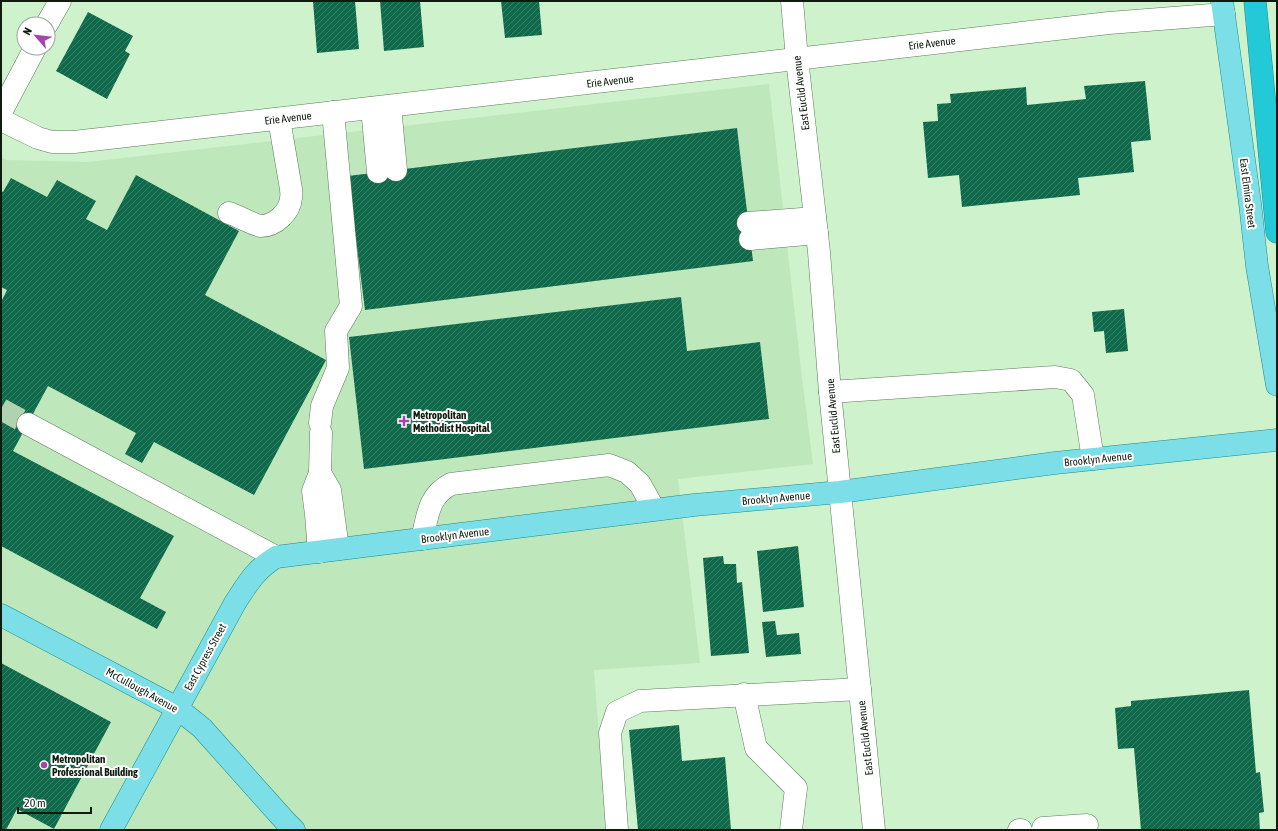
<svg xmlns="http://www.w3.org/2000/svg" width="1278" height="831" viewBox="0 0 1278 831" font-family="'Asap Condensed',sans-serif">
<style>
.built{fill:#bee8bc}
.building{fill:url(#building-hatch)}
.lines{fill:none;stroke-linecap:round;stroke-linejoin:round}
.minor-tunnel{stroke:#b1d2af;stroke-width:22;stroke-dasharray:22 11;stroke-linecap:butt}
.minor-casing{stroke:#5c7c5a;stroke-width:23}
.major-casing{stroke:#1c8c90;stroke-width:23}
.highway-casing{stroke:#1c8c90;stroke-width:23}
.minor{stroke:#fff;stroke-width:22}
.major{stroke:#7cdfe7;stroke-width:22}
.highway{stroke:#24c9d7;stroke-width:22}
.poi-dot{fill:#a546ae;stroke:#fff;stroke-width:1.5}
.labels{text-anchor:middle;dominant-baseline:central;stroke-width:4;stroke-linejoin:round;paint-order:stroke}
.street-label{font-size:11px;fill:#0e1b0d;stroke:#fff}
.poi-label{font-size:11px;font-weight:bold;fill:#0e1b0d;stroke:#fff;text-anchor:start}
</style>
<defs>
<pattern id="building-hatch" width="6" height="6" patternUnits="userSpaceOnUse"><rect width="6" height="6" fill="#0f6a4b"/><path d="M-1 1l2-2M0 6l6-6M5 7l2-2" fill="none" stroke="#397e66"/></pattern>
</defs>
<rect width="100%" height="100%" fill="#cef2cc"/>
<path class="built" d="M769,84L802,378L813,464L678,479L700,663L594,670L606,830H1V157L7,160L88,162Z"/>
<g class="building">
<path d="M313,1H355L359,49L317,53Z"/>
<path d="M380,1H420L424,47L384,51Z"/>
<path d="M501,1H539L542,35L505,38Z"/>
<path d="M88,12L133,36L125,51L130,54L107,99L56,71Z"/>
<path d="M1145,81L1151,140L1131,142L1134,172L1078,178L1080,195L962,207L959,175L928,178L923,122L938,121L937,104L951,103L950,94L1026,87L1027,105L1086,99L1084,86Z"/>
<path d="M737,128L753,261L365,310L348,176Z"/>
<path d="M136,175L239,231L205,295L326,360L254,495L154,442L142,463L125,454L136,433L48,386L13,451L174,536L140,598L166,612L157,629L1,546V302L7,290L1,287V191L3,192L11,178L47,197L57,180L96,201L86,219L107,230Z"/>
<path d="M681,297L687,351L760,342L769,419L364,469L349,337Z"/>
<path d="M1124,309L1128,351L1106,353L1104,331L1094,332L1092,312Z"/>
<path d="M798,546L804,607L763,612L757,551Z"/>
<path d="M723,556L724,564H736L737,583L742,582L749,653L711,656L703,558Z"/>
<path d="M775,621L777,635L799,633L801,654L766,657L762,622Z"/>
<path d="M1,663L111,722L54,829L17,809L6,830H1Z"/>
<path d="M1249,690L1256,773L1260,772L1264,812L1259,813L1260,830H1141L1134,748L1118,749L1115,708L1131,706V701Z"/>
<path d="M679,725L682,761L725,757L731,830H638L629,730Z"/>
</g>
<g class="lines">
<path class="minor-tunnel" d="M1,409L28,424"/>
<g class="minor-casing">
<g id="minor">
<path d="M792,1L797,59L819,252L830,392L874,830"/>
<path d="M47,24L60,1"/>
<path d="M390,106L396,170"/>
<path d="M372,108L378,172"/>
<path d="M1,112L35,48"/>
<path d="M1,120L38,138L52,142H74L1109,23L1224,14"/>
<path d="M229,213C236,215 256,226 261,226C275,226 290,212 291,198C292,195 291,192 291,189L279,119"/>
<path d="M748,223L815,218"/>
<path d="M750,239L817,233"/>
<path d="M830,392L1055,377L1071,380L1083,395L1093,459"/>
<path d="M320,423L322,406L338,368L336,331L351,306L333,112"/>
<path d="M28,424L276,557"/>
<path d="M320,473L321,433"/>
<path d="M422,539C428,515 428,496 451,484L609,465L627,472L640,484L654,509"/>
<path d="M319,552L316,514L313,491L320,473L330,490L338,549"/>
<path d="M744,694L756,748L796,788L791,830"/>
<path d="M1043,828L1087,825"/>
<path d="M617,830L610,733L617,712L640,701L860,689"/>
<path d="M1019,830H1021"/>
</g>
</g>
<g class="major-casing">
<g id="major">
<path d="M1222,1L1250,203L1257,266L1277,385"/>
<path d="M1,615L177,708L202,728L286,822L294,830"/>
<path d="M111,830L235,603C248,583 255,570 276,557L694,505L840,492L1055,463L1277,440"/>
</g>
</g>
<g class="highway-casing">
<path id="highway" d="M1255,1L1277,232"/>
</g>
<use href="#minor" class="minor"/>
<use href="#major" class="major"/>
<use href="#highway" class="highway"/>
</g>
<g class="poi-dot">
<path d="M402 415h4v4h4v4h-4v4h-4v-4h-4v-4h4z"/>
<circle cx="44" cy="765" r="4"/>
</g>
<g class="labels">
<g class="street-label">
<text transform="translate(932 43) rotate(-7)">Erie Avenue</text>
<text transform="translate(610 81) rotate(-7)">Erie Avenue</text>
<text transform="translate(801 93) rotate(-97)">East Euclid Avenue</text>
<text transform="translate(288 118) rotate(-7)">Erie Avenue</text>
<text transform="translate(1248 193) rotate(83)">East Elmira Street</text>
<text transform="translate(833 416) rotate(-95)">East Euclid Avenue</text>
<text transform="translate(1098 459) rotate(-6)">Brooklyn Avenue</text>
<text transform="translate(776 498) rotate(-5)">Brooklyn Avenue</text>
<text transform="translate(455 535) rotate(-7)">Brooklyn Avenue</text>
<text transform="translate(205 657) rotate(-61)">East Cypress Street</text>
<text transform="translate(142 690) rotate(29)">McCullough Avenue</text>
<text transform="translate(865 738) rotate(-96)">East Euclid Avenue</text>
</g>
<g class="poi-label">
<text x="413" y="415">Metropolitan<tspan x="413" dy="13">Methodist Hospital</tspan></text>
<text x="52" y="759">Metropolitan<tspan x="52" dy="13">Professional Building</tspan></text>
</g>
</g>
<rect width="1278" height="831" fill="none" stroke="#0e1b0d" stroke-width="4"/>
<g transform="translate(36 36) rotate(298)"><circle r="19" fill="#ffffff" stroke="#9fa49e"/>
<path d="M0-3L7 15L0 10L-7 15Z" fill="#a546ae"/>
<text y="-6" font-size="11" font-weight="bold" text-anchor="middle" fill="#0e1b0d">N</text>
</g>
<path d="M18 807v6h73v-6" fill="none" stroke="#0e1b0d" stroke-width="2"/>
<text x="24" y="807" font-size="12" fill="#0e1b0d" stroke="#ffffff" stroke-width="3" paint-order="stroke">20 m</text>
</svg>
